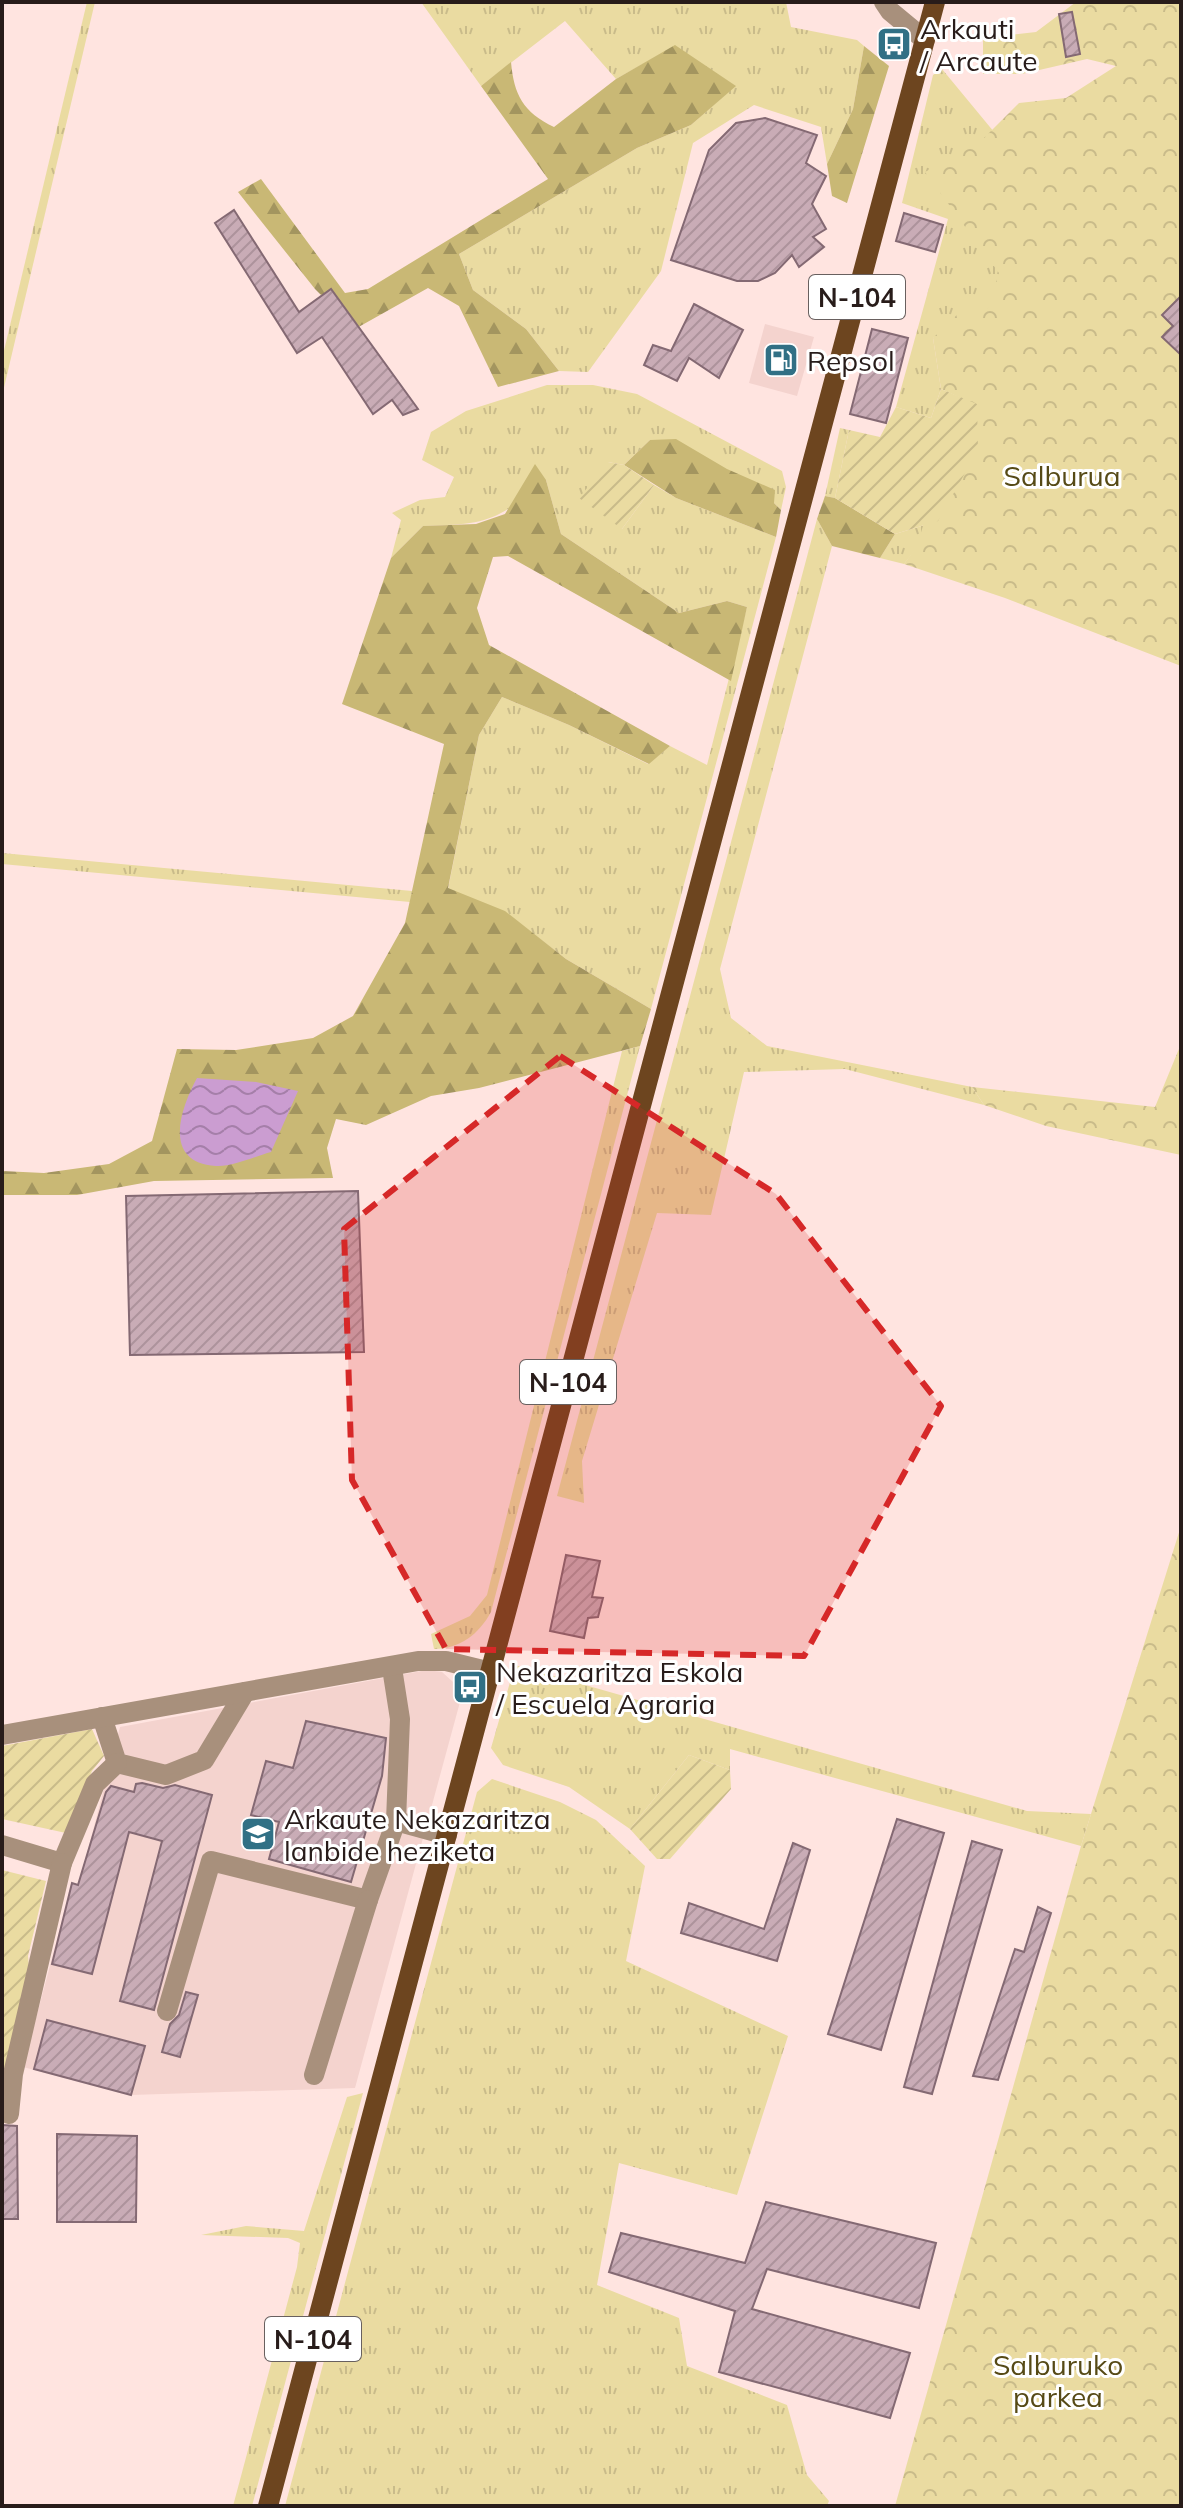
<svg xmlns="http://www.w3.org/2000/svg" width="1183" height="2508" viewBox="0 0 1183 2508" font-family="Mulish,sans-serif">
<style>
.built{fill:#f4d3ce}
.grass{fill:url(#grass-tufts)}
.forest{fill:url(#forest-firs)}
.park{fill:url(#park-crowns)}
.garden{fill:url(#garden-furrows)}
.water{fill:url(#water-waves)}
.building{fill:url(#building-hatch);stroke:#846973;stroke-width:2}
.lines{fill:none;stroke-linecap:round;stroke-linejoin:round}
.minor{stroke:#a8907c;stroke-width:20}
.major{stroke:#6d451f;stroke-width:20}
.marked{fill:#d62828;fill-opacity:0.2;stroke:#d62828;stroke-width:6;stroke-dasharray:16 10;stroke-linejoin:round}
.labels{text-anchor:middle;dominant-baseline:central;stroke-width:6;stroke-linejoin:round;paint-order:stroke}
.shield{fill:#fff;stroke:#68605f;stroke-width:2}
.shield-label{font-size:26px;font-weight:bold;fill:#281c1a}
.poi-label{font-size:28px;fill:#281c1a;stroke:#fff;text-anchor:start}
.park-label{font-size:28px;fill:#564a16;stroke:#fff}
</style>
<defs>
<pattern id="grass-tufts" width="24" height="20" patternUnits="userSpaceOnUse" patternTransform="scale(2)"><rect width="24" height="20" fill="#eadba1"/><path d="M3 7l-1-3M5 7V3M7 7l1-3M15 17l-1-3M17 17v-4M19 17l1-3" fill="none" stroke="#c9bb8a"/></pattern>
<pattern id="forest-firs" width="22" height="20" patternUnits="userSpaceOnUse" patternTransform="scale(2)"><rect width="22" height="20" fill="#c9b875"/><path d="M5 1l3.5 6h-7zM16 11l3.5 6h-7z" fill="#a3955f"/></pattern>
<pattern id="park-crowns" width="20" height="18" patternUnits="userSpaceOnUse" patternTransform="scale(2)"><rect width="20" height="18" fill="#eadba1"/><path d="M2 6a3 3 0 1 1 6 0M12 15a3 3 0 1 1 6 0" fill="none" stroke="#c9bb8a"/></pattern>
<pattern id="garden-furrows" width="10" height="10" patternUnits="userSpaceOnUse" patternTransform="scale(2)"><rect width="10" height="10" fill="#eadba1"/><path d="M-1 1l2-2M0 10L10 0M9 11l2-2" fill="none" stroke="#c9bb8a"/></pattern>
<pattern id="water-waves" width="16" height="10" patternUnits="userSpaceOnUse" patternTransform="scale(2)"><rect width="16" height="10" fill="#cb9dd1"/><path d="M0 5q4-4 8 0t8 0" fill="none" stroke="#a57fa9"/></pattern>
<pattern id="building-hatch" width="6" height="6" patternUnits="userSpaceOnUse" patternTransform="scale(2)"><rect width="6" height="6" fill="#c9acb6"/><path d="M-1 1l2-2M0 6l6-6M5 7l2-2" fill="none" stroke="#ad939c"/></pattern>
</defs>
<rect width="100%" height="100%" fill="#ffe4e0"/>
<g class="built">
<path d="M765,324L814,337L797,396L749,383Z"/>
<path d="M427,1670L442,1672L463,1691L355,2088L131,2095L23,2067L72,1883L79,1884L120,1727Z"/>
</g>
<g class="grass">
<path d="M87,2H95L2,396V359Z"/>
<path d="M421,2H786L791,27L857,40L864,46L853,109L827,164L821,127L754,105L693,143L661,271L588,372L559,371L526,329L473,290L459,254L637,148L691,125L735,86L675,46L616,79L565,21L481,86Z"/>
<path d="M942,69L1080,236L1031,304L933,338L941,389L931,418L896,407L948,219L902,203L933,75Z"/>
<path d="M547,385H593L637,394L782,471L786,487L781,510L774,503V490L650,440L624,465L608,462L622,529L654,485L676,498L776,537L651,1009L566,959L505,912L448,889L479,735L502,697L569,725L648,764L670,746L707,765L747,607L727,601L679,613L561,534L546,480C495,522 489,524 423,526L391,558L401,520L392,513L420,500L445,497L454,477L422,460L431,432L466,411Z"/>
<path d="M840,428L849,430L835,498L825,496Z"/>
<path d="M817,519L832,546L720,969L731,1018L767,1046L972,1087L984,1105L845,1069L744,1072L711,1215L657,1213L582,1461L584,1503L557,1496Z"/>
<path d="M938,521L904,564L880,558L895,534Z"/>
<path d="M2,853L412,891L410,902L2,864Z"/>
<path d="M640,1046L491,1612C479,1634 460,1649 434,1649L431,1634L470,1616L487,1595L622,1051Z"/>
<path d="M515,1665L1027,1811L1091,1814L1081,1846L730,1749V1770L689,1755L630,1829L569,1787L503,1765L491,1748Z"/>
<path d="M492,1779L560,1802L596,1820L645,1866L626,1961L788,2036L737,2195L619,2163L597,2285L679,2318L687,2366L787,2405L807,2475L829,2501L827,2506H285L477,1792Z"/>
<path d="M363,2093L252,2506H233L297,2267L300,2243L288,2238L201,2235L246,2226L304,2231L347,2097Z"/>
</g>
<g class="forest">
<path d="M675,45L736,86L691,125L637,148L459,254L473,290L526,329L559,371L498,387L459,306L428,288L355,329L315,289L238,192L261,179L345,293L368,289L548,179L481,86L511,62C514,95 523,112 554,127L616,79Z"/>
<path d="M864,46L889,66L847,203L832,196L827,164L853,109Z"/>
<path d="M676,439L727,469L775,490L774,503L781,510L776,537L676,498L624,465L650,440Z"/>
<path d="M535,464L546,480L561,534L679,613L727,601L747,607L731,681L508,556L493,557L477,608L489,645L670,746L649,764L569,725L502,697L479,735L448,888L505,911L566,959L651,1009L640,1046L479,1088L431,1096L366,1125L336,1119L327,1148L333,1178L154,1181L77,1195H2V1171L44,1173L109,1164L152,1141L177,1049L236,1050L313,1038L353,1016L405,923L444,744L342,704L391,558L423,526L476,524L505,514Z"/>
<path d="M825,496L835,498L895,534L880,558L832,546L817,519Z"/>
</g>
<g class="park">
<path d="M1076,2H1181V666L1005,598L904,564L917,546L961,398L941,389L933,338L962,310L988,308L999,273L925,172L979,143L1019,103L1066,98L1116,66L1087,59L1022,74H983V38L1036,32Z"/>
<path d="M1181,1044V1155L1046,1126L984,1105L972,1087L1155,1107Z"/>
<path d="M1181,1526V2506H895L1081,1846Z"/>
</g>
<g class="garden">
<path d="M941,389L977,404L978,450L938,521L895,534L835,498L849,430L880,437L896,407L931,418Z"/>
<path d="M608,462L624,465L654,485L622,529L579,498Z"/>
<path d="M92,1729L104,1756L92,1771L66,1833L2,1819V1746Z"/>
<path d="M689,1755L730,1770L731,1789L670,1859H657L630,1829Z"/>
<path d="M2,1870L46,1881L28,1956L30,1977L2,2078Z"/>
</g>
<path class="water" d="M197,1078L256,1082L298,1091L271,1152C256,1156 232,1167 216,1166C162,1163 180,1109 197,1078Z"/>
<g class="building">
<path d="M1072,12L1080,54L1066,57L1059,14Z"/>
<path d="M765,118L817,135L806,163L826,176L812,204L826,229L813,237L824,247L799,267L792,255L775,273L758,281H737L671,260L709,150L736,123Z"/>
<path d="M234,210L299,312L331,289L418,409L403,415L392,400L373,414L322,337L297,353L215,223Z"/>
<path d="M904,213L943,225L935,252L896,241Z"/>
<path d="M1181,296V355L1162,337L1173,326L1162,315Z"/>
<path d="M694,304L743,330L719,378L689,358L677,381L644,365L653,345L671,351Z"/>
<path d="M872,329L908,338L886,423L850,414Z"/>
<path d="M358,1191L364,1352L130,1355L126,1196Z"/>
<path d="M566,1555L600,1561L592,1597L603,1598L598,1617L588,1618L584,1638L550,1631Z"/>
<path d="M306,1721L386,1738L382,1776L351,1882L269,1859L279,1822L251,1815L266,1761L293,1768Z"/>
<path d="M142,1783L163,1788L175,1785L212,1795L154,2010L120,2001L162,1841L129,1832L92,1974L52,1964L72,1883L78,1885L106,1792L111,1786L134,1792L136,1784Z"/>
<path d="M897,1819L944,1833L881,2050L828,2034Z"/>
<path d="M972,1841L1002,1850L932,2094L904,2087Z"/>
<path d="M793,1843L810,1850L777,1961L681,1933L689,1903L764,1929Z"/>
<path d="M1038,1907L1051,1913L998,2080L973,2076L1015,1949L1024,1952Z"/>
<path d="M186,1992L198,1995L180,2057L162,2052L170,2024L179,2015Z"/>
<path d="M47,2020L145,2046L131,2095L34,2069Z"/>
<path d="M2,2125L17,2126L18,2219H2Z"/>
<path d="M57,2134L137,2136L136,2222H57Z"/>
<path d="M766,2202L936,2243L919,2308L767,2269L752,2309L910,2353L890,2418L719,2372L735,2311L609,2272L621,2233L745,2263Z"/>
</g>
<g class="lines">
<g class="minor">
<path d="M884,2L890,11L925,40"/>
<path d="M392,1668L400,1719L396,1821"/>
<path d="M102,1717L117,1763L166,1775L204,1760L245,1692"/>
<path d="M2,1735L418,1661H446L491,1672"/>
<path d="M2,1845L62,1863L95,1784L117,1763"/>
<path d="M167,2011L211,1861L368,1900L396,1821L447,1835"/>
<path d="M314,2075L368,1900"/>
<path d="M9,2114L13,2074L62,1863"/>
</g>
<path class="major" d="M268,2506L935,2"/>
</g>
<path class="marked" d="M560,1056L776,1194L941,1406L804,1656L446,1649L352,1480L344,1229Z"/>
<defs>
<g id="bus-square" transform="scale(1.8)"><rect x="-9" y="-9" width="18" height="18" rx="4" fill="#317085" stroke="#fff"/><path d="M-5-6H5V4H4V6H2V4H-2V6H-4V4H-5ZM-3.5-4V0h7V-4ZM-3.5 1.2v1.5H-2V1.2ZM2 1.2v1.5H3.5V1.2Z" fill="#fff"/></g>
<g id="fuel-square" transform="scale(1.8)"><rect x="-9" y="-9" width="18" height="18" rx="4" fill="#317085" stroke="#fff"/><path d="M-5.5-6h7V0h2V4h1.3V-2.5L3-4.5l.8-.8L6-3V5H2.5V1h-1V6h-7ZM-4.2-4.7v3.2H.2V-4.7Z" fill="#fff"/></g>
<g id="university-square" transform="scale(1.8)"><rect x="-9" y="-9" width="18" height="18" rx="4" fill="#317085" stroke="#fff"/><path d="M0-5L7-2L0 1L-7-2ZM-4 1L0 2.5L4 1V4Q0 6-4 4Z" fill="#fff"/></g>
</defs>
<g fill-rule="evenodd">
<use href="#bus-square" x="894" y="44"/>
<use href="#fuel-square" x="781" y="360"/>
<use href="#bus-square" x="470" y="1687"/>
<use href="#university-square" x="258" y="1834"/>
</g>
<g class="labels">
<g class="shield">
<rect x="809" y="275" width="96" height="44" rx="6"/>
<rect x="520" y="1360" width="96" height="44" rx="6"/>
<rect x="265" y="2317" width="96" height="44" rx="6"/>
</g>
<g class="shield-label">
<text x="857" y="297">N-104</text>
<text x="568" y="1382">N-104</text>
<text x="313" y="2339">N-104</text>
</g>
<g class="poi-label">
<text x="920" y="28">Arkauti<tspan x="920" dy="32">/ Arcaute</tspan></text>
<text x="807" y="360">Repsol</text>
<text x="496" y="1671">Nekazaritza Eskola<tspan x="496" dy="32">/ Escuela Agraria</tspan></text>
<text x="284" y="1818">Arkaute Nekazaritza<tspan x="284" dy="32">lanbide heziketa</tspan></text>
</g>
<g class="park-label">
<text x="1062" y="475">Salburua</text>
<text x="1058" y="2364">Salburuko<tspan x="1058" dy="32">parkea</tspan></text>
</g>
</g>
<rect width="1183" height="2508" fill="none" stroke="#281c1a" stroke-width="8"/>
</svg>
